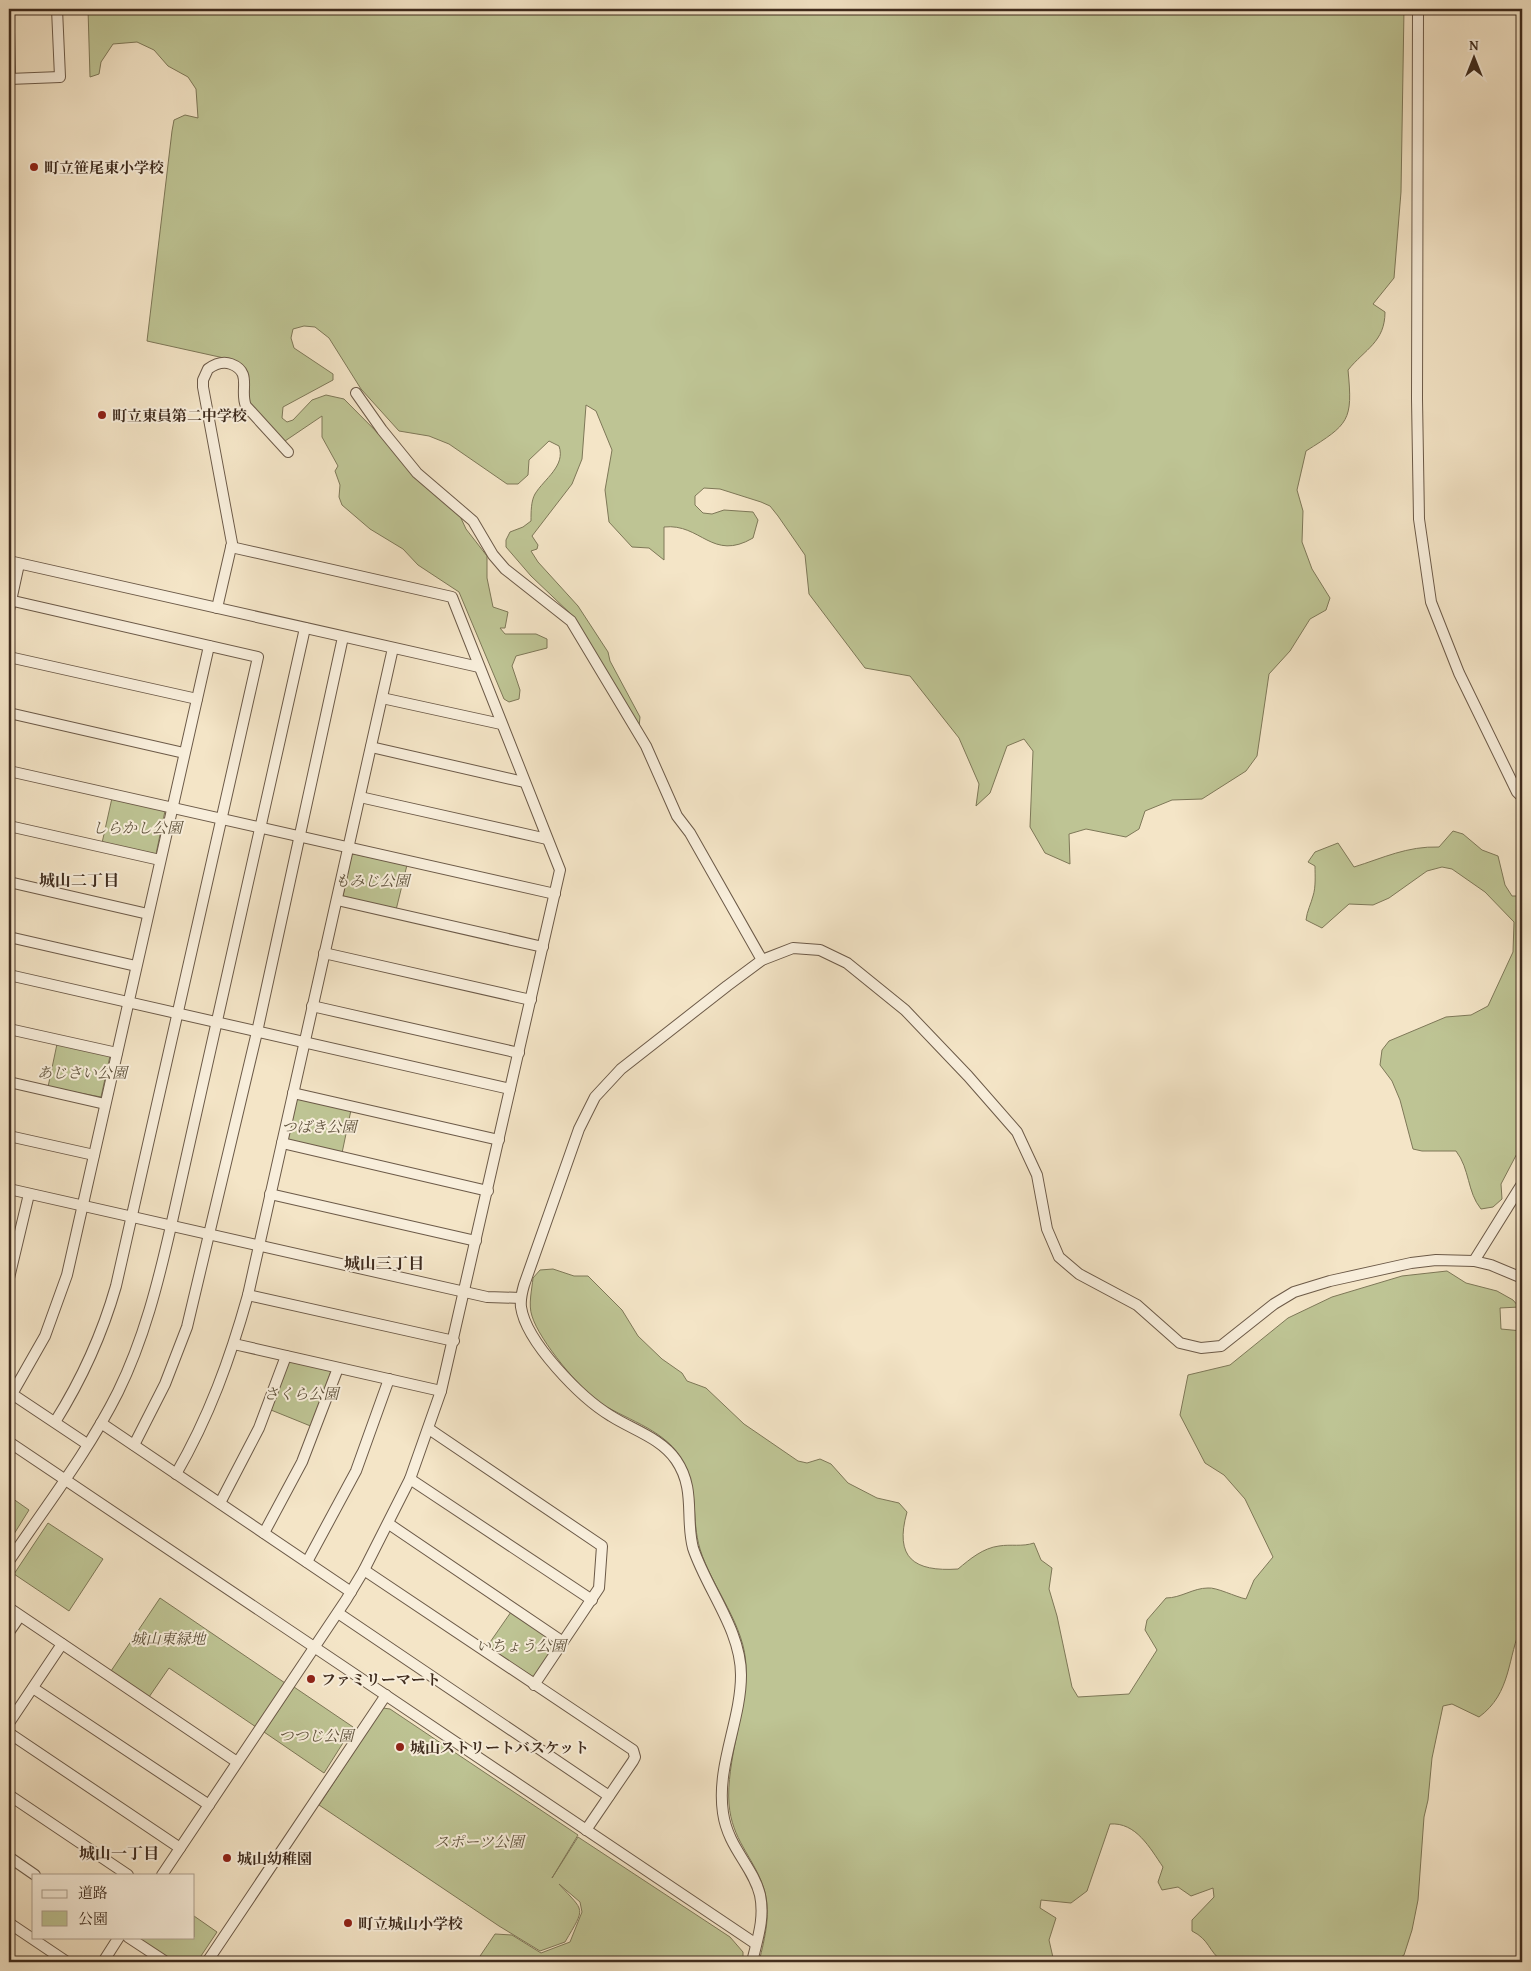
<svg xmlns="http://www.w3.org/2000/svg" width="1531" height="1971" viewBox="0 0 1531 1971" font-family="'Gentium Book Plus','Noto Serif JP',serif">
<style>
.green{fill:#bec494;stroke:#7e7858}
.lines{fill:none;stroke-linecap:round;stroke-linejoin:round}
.minor-casing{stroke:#6c5a48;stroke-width:12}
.minor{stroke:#f8eedb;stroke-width:10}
.poi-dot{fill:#8f2418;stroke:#f8eedb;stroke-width:2}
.labels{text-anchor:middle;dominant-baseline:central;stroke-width:4;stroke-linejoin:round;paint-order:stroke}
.poi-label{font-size:15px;font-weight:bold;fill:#3e2b1d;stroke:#f8eedb;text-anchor:start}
.park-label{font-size:15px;font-style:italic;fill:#5e513b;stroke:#f8eedb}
.neighbourhood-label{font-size:16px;font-weight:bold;fill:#3e2b1d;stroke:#f8eedb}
</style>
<rect width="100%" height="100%" fill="#f4e5c7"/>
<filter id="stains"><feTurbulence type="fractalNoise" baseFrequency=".004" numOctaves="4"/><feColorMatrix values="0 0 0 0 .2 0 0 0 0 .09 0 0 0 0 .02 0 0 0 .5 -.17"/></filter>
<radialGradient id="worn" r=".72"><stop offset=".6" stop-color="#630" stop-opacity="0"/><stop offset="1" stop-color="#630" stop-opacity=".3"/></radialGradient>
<g class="green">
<path d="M88,9H1404L1401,192L1394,278L1373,304L1385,312C1385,342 1365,349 1348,370C1353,421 1349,424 1306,451L1297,490L1303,511L1302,542L1312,569L1330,598L1326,610L1310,619L1290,651L1269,674L1257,756L1246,771L1202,799L1172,800L1145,811L1139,829L1126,837L1086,829L1069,834L1070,864L1045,853L1030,827L1033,751L1024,739L1007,746L990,793L976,806L979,784L959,738L910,676L865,668L809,594L805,555L778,516L770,506L761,502L720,489L704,488L695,496V505L703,513L712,514L724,510L753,512L758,520L753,538C712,562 701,523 664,527V560L649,548L632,547L609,522L605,490L612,450L596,411L586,405L582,459L572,484L532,536L538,545L537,549L531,551L538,562L578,606L608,652L610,661L640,717L639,727L636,726L574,617L531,576L506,547V540L510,532L523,527L531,521C531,512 531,501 535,494C544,479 566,466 559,446L549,441L529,460L528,475L518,484H507L449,444L429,436L399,431L361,389L329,338L315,327L304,326L293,329L291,338L294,348L333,374V380L283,407L282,418L287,422L293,420L312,400L326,395L344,399L460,516L466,529L487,556V578L493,607L508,612L505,628H500L505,634H536L547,639V648L516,656L512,666L520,690L519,699L509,702L504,699L459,592L418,565L403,549L370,529L342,505L339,497L340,485L335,471L338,466L322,437V416L285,441L249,405C248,384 254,372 233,360L147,341L172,131L174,120L185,115L198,118L196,89L188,77L168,66L154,50L137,42L113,44L101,62L99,74L90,77Z"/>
<path d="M112,798L165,811L156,854L102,843Z"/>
<path d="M1453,831L1463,834L1482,850L1498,856L1505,885L1512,896H1522V1144L1501,1184L1502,1199L1493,1207L1481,1209C1467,1192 1470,1169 1456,1151H1422L1413,1149L1400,1100L1392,1081L1380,1065L1382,1050L1389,1041L1446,1017L1471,1015L1488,1006L1513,952L1514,922L1485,892L1452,869L1442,867L1427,871L1389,898L1373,905L1349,904L1322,928L1306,920C1307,911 1311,904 1313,896C1316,887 1315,875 1315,866L1308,862L1315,852L1338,843L1354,867C1383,858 1407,846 1439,847Z"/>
<path d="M354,854L407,865L396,910L343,896L351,855Z"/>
<path d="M57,1044L110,1056L101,1097L48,1087Z"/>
<path d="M297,1099L351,1110L342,1153L287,1140Z"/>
<path d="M553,1269L574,1276H588L622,1310L638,1336L662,1359L682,1373L687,1381L706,1388L744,1424L798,1461L807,1463L820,1459L831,1464L848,1483L877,1498L899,1503L907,1512C894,1558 914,1572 958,1569C970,1559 983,1548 999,1546C1011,1544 1022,1547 1034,1543L1041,1560L1052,1568L1049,1589L1057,1616L1072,1687L1078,1697L1129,1694L1157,1650L1145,1630L1147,1620L1166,1598C1181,1598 1193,1588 1208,1588C1216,1587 1236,1597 1246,1599L1254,1580L1273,1557L1245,1499L1224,1475L1205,1463L1180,1415L1188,1375L1230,1365L1288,1318L1332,1297L1402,1276L1447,1271L1466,1283L1497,1291L1513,1300L1519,1307L1500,1308L1501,1329L1522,1331V1625C1507,1657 1512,1693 1479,1717L1452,1704L1443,1706L1432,1758L1428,1800L1424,1817L1418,1900L1412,1930L1404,1955L1393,1962H1223C1208,1951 1210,1940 1192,1931V1920L1214,1897L1213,1888L1191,1896L1178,1887L1162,1890L1158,1882L1163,1867C1150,1848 1136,1822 1110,1824L1087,1891L1071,1903L1041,1900L1040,1908L1056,1918L1049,1940L1054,1962H759C765,1937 772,1911 763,1886C752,1855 732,1840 729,1804C726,1762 746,1712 746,1668C746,1626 712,1588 700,1549C691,1519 699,1491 683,1462C668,1431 629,1421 602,1404C581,1391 539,1340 532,1316C528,1305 532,1289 533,1278L540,1270Z"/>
<path d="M289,1361L331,1371L313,1427L271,1410Z"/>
<path d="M9,1496L29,1510L9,1542Z"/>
<path d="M48,1523L103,1559L69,1611L14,1574Z"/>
<path d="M160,1598L285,1683L256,1727L169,1668L149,1697L111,1671Z"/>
<path d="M511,1612L555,1642V1646L534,1677L486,1648Z"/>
<path d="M294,1687L353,1727L324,1773L264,1732Z"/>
<path d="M383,1708L390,1709L578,1835L552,1878L578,1837L730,1937L743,1952V1962H476L495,1934L512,1935L541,1953L570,1942L582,1912L580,1902L559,1884C585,1913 586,1906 565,1942L540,1951L499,1926L319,1805Z"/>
<path d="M194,1916L217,1932L197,1962H174L137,1937H194Z"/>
</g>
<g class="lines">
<g class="minor-casing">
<g id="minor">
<path d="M1418,9L1417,399L1419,519L1431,602L1459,673L1517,792L1522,797"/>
<path d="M9,32L10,79"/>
<path d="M9,79L60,77L57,9"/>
<path d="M356,393L382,430L417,473L473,521L493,555L505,569L571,621L646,746L677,816L690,833L762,960"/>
<path d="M9,561L479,667"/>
<path d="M9,600L258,657L116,1286C102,1335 82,1379 55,1422"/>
<path d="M217,608L232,543L203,387V380L208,369C215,364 223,361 231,364C253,372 239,391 246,406L288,452"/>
<path d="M9,610L19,564"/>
<path d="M9,657L197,699"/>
<path d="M382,698L501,724"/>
<path d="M9,713L184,753"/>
<path d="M371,747L524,782"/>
<path d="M9,771L555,894"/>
<path d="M360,797L547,839"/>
<path d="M9,826L160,860"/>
<path d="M9,882L148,914"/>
<path d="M337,900L543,947"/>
<path d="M9,937L136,966"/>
<path d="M324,953L531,1000"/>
<path d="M9,975L510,1089"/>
<path d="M312,1006L519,1053"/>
<path d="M9,1029L117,1053"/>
<path d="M9,1082L105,1104"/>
<path d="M293,1093L499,1140"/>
<path d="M9,1136L94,1155"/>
<path d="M282,1143L488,1191"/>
<path d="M9,1189L487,1297L521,1298"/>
<path d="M270,1194L476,1241"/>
<path d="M1474,1261L1522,1184"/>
<path d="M9,1278L29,1194"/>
<path d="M248,1295L454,1341"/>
<path d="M234,1344L441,1391"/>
<path d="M9,1392L87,1444"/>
<path d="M12,1394L45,1336L67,1275L209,646"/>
<path d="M101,1423L351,1592"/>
<path d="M429,1429L602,1546L599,1588L534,1685"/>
<path d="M9,1442L756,1944"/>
<path d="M134,1445L165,1384L187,1327L257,1032L343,637"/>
<path d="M176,1474C209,1417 230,1359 248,1295L393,648"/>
<path d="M410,1479L592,1600"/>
<path d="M220,1503L259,1428L286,1356"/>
<path d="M389,1524L563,1642"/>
<path d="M264,1533L302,1462L338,1368"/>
<path d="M9,1561C46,1506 88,1452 118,1392C144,1339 158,1283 171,1226L305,628"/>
<path d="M307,1562L356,1471L389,1379"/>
<path d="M364,1570L633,1750L635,1757L633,1761L586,1830"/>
<path d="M9,1608L237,1762"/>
<path d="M338,1613L609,1796"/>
<path d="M9,1632L20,1616"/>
<path d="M33,1688L209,1805"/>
<path d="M9,1723L62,1644"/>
<path d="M9,1733L180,1848"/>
<path d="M9,1795L128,1875"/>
<path d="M9,1857L35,1875"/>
<path d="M162,1875L346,1600L364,1570L410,1479L441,1391L560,870L452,597L231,547"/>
<path d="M9,1923L67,1962"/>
<path d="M128,1937L166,1962"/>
<path d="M103,1962L119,1937"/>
<path d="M207,1962L386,1695"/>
<path d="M752,1962C757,1940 765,1919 760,1895C753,1866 728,1848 723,1813C716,1766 741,1721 741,1675C741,1630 707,1590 693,1548C685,1518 696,1489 676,1460C661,1438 633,1430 611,1416C581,1398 526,1342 521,1307C520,1299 522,1292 524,1285L579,1129L595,1097L621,1069L727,986L762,960L793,948L820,950L847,963L905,1010L968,1076L1017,1132L1037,1175L1047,1229L1059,1257L1079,1274L1137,1305L1180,1343L1201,1348L1221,1346L1274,1304L1294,1292L1330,1281L1411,1263L1436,1260L1474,1261L1491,1265L1522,1278"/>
<path d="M1521,1962L1522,1960"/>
</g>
</g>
<use href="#minor" class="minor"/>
</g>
<g class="poi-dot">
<circle cx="34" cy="167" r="5"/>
<circle cx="102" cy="415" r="5"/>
<circle cx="311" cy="1679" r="5"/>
<circle cx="400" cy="1747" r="5"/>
<circle cx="227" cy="1858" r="5"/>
<circle cx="348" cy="1923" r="5"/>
</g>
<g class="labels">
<g class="poi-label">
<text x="44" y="167">町立笹尾東小学校</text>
<text x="112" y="415">町立東員第二中学校</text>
<text x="321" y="1679">ファミリーマート</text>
<text x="410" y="1747">城山ストリートバスケット</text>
<text x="237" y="1858">城山幼稚園</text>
<text x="358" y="1923">町立城山小学校</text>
</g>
<g class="park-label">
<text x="137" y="827">しらかし公園</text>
<text x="372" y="880">もみじ公園</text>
<text x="82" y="1072">あじさい公園</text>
<text x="319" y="1126">つばき公園</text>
<text x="301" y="1393">さくら公園</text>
<text x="168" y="1638">城山東緑地</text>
<text x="521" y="1645">いちょう公園</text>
<text x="316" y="1735">つつじ公園</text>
<text x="479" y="1841">スポーツ公園</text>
</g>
<g class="neighbourhood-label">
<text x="79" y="880">城山二丁目</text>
<text x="384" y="1263">城山三丁目</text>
<text x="119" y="1853">城山一丁目</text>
</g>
</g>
<rect width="1531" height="1971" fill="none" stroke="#f4e5c7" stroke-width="30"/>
<rect x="10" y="10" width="1511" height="1951" fill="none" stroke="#3e2b1d" stroke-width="2.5"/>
<rect x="15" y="15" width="1501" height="1941" fill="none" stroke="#3e2b1d"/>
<rect x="32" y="1874" width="162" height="65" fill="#f8eedb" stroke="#aea08f"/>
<rect x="42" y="1890" width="25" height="8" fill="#f8eedb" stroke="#aea08f"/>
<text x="78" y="1898" font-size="15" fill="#3e2b1d">道路</text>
<rect x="42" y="1911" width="25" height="15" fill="#bec494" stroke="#aea08f"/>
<text x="78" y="1924" font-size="15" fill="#3e2b1d">公園</text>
<g transform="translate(1474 58)" stroke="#f8eedb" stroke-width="4" paint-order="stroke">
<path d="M0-4L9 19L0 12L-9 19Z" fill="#3e2b1d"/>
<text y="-8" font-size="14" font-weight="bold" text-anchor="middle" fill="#3e2b1d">N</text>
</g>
<rect width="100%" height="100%" filter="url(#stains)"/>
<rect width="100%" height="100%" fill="url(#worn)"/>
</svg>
